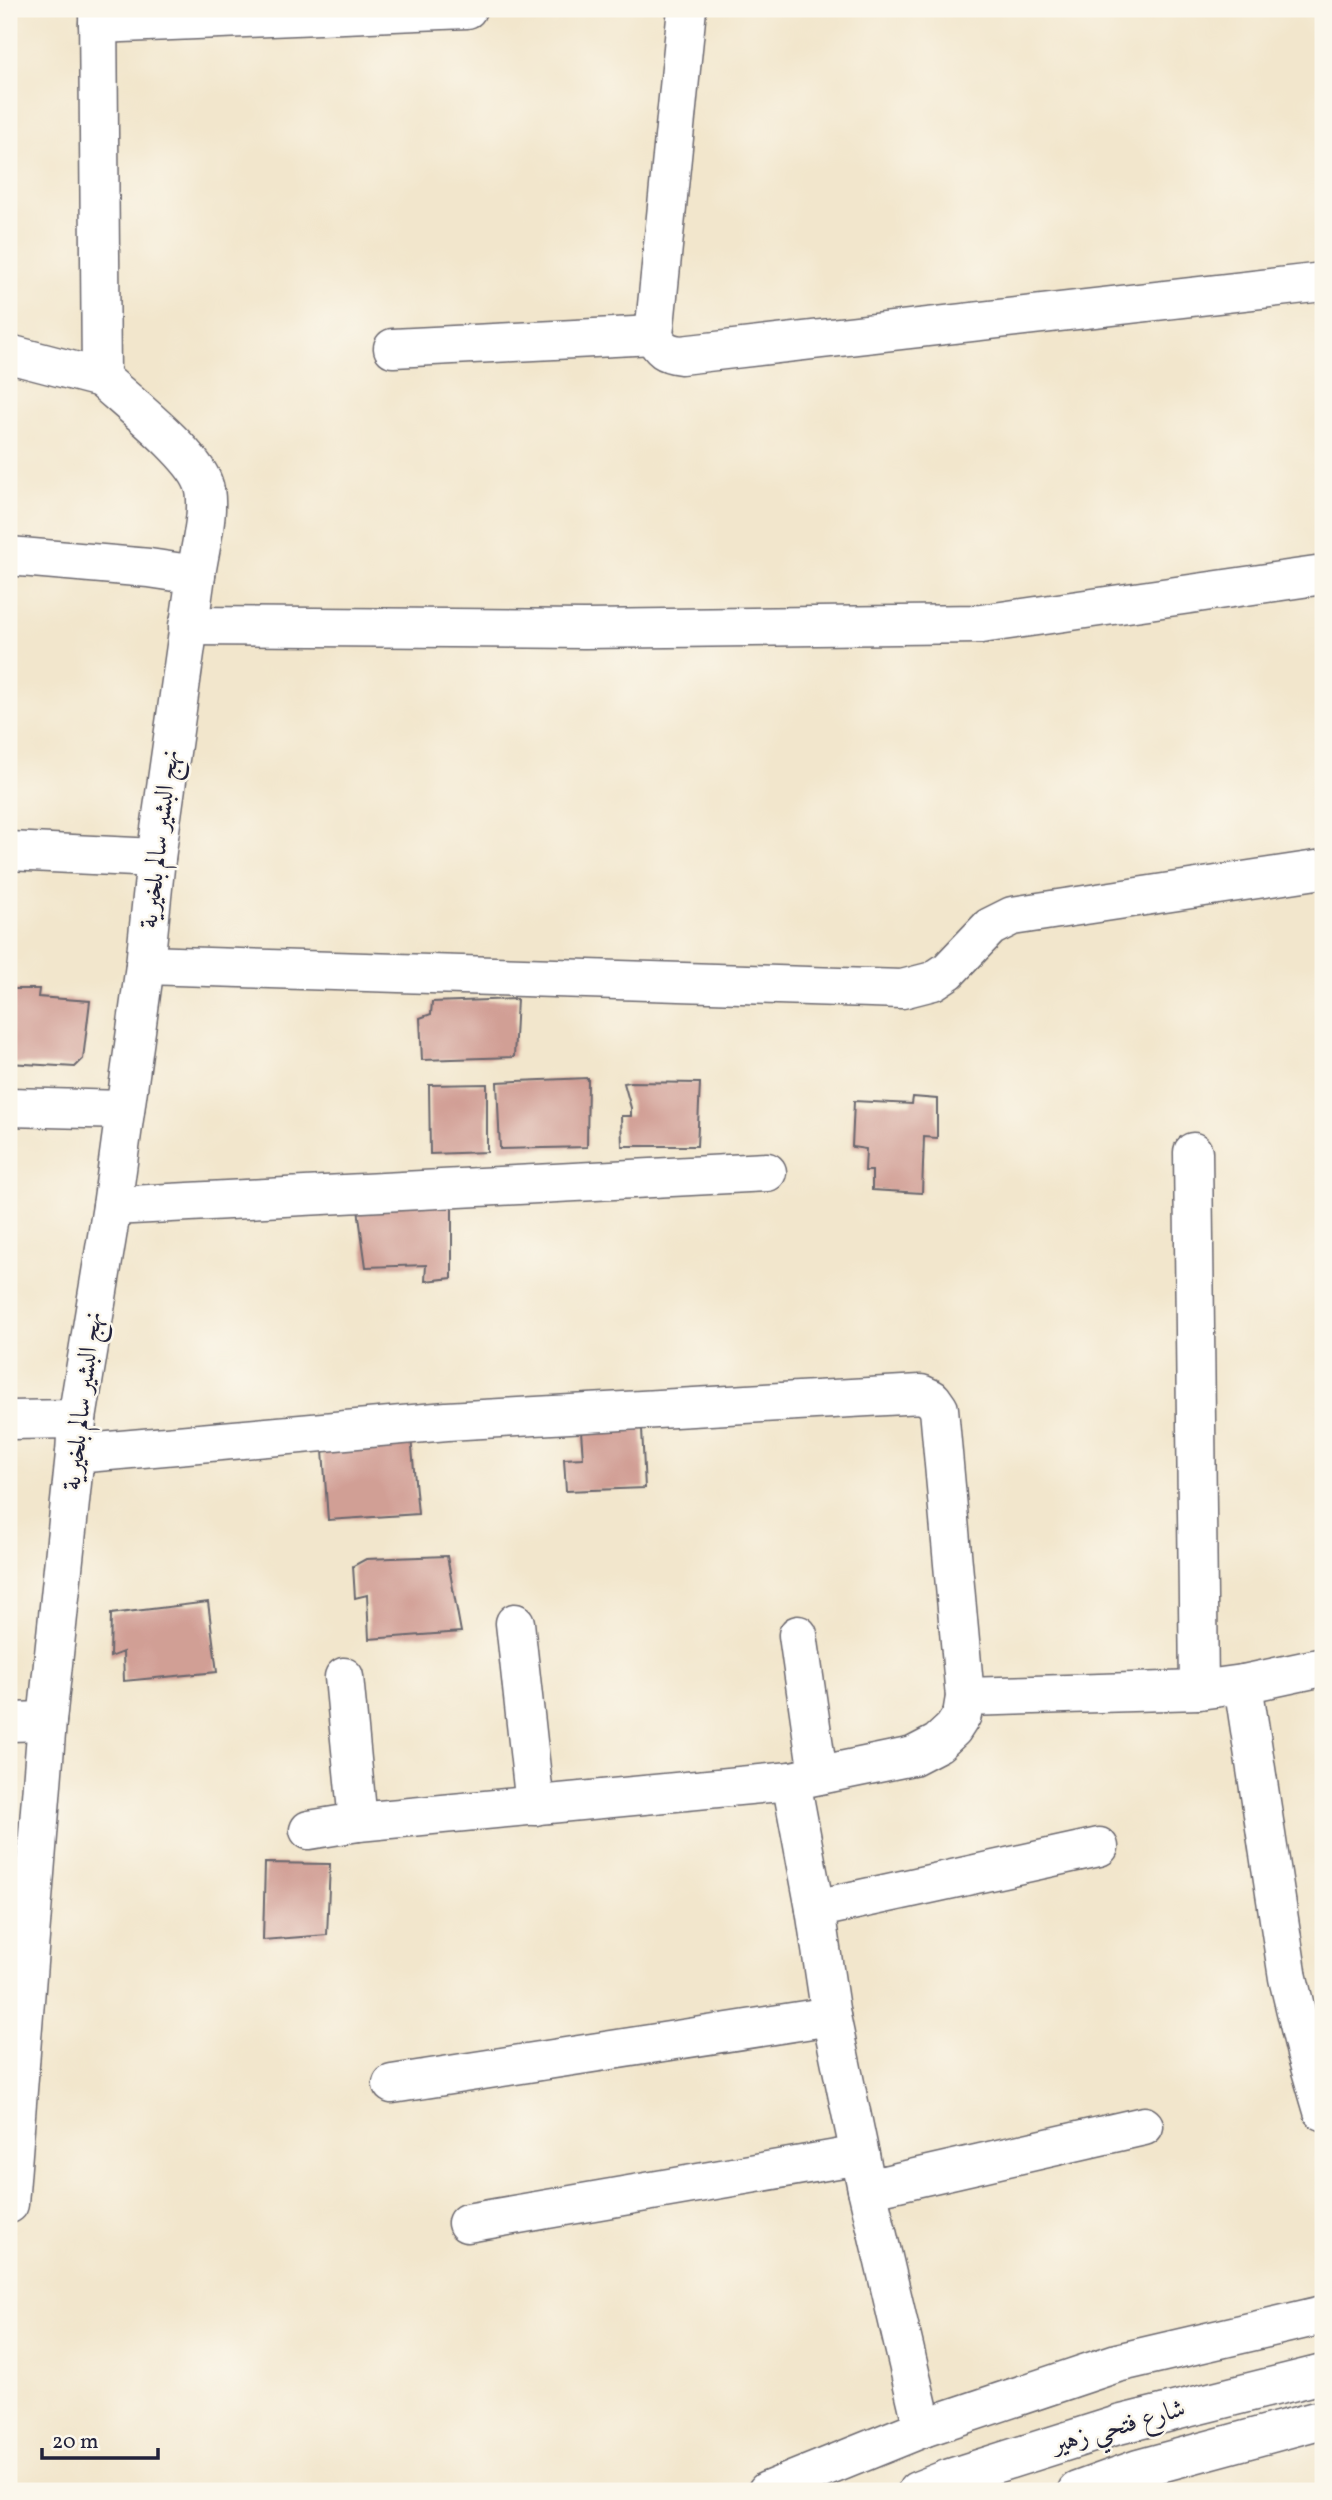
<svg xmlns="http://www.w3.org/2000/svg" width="1332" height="2500" viewBox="0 0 1332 2500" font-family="Vollkorn,Amiri,serif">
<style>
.building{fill:#d19f95}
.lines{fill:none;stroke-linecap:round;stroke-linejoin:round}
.minor-casing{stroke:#6b676e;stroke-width:41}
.minor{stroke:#fff;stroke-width:38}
.labels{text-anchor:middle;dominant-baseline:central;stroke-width:5;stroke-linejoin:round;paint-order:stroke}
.street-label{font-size:26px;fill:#22223b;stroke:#fbf7ec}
</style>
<rect width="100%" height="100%" fill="#fbf7ec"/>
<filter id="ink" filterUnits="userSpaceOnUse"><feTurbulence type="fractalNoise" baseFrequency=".0143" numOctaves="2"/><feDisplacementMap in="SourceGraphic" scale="14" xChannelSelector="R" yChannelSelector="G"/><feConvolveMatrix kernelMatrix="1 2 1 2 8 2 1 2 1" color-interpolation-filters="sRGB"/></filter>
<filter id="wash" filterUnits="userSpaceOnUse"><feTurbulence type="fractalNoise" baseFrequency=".00686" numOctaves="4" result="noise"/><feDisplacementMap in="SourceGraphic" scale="28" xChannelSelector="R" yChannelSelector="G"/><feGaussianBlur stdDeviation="1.57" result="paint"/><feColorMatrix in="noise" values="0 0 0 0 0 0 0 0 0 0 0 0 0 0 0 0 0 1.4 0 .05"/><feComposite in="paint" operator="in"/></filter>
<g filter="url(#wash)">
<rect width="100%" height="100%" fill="#f2e6cc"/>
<g id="blocks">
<g class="building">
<path d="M13,989H39L38,997L90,1001L83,1059L75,1067L9,1063V1029Z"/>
<path d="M517,999L514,1057L422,1060L420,1018L431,1014L432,1002Z"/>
<path d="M588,1078L587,1147L500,1149L497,1082Z"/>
<path d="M630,1082L700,1083L697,1146H622L621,1116H631V1108L624,1083Z"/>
<path d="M487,1084V1152L430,1154L429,1085Z"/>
<path d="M913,1097L937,1099V1138L924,1137L922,1193L872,1190V1171H865L866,1149L852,1147L854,1101L912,1104Z"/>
<path d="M452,1201V1278L425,1281L426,1265L366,1267L357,1202Z"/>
<path d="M642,1429L645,1488L566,1491L564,1459L583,1458L581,1431Z"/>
<path d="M411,1437L418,1514L328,1520L323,1450Z"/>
<path d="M447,1556L461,1632L369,1639L367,1595L355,1598L353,1566L366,1559Z"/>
<path d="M208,1602L217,1672L124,1681L123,1652L110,1657L111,1614Z"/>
<path d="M265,1863L330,1864L327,1935L263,1940Z"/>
</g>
</g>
</g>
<g filter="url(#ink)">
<use href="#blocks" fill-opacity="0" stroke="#6b676e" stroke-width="2"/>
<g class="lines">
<g class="minor-casing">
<g id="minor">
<path d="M98,9L101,378C127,402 192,453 203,483C212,506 199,551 196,575"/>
<path d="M687,9L654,335C660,350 666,353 681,355L1323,282"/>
<path d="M98,24L467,9"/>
<path d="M393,348L654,335"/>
<path d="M9,354L101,378"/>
<path d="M9,556L149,568L196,575L156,858L145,965L112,1206L77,1419L75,1454L47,1721L9,2204"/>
<path d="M188,626L585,629L981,624L1323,575"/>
<path d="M9,851L156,858"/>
<path d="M145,965L902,989L933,981L948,971L990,927L1012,916L1323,869"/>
<path d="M9,1107L125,1110"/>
<path d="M1193,1152L1199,1690"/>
<path d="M112,1206L767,1172"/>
<path d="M9,1420L77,1419"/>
<path d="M75,1454L447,1421L921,1394L932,1399L939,1409L965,1697L962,1715L953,1729L938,1743L913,1756L791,1781L358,1822L309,1830"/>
<path d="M515,1623L535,1806"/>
<path d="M798,1635L818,1775"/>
<path d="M344,1677L358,1822"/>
<path d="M1243,1684L1288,1978L1306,2053L1323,2111"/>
<path d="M965,1697L1199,1690L1243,1684L1323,1667"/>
<path d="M9,1722L47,1721"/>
<path d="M791,1781L815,1909L831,2016L867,2189L923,2428"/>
<path d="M815,1909L1099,1847"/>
<path d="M392,2084L831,2016"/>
<path d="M867,2189L1144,2126"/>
<path d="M467,2223L860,2155"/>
<path d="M767,2491L923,2428L1117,2363L1323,2315"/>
<path d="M917,2491L950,2478L1118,2425L1323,2374"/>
<path d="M1077,2491L1138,2469L1323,2419"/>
</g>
</g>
<use href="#minor" class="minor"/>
</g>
</g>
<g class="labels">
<g class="street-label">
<text transform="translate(160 839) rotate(-83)">نهج البشير سالم بلخيرية</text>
<text transform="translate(83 1401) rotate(-83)">نهج البشير سالم بلخيرية</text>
<text transform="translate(1119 2427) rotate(-16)">شارع فتحي زهير</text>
</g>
</g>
<rect width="1332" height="2500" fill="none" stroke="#fbf7ec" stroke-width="35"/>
<path d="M42 2448v10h116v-10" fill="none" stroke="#22223b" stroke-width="3.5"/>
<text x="52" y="2448" font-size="21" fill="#22223b" stroke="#fbf7ec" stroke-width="5" paint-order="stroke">20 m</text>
</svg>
